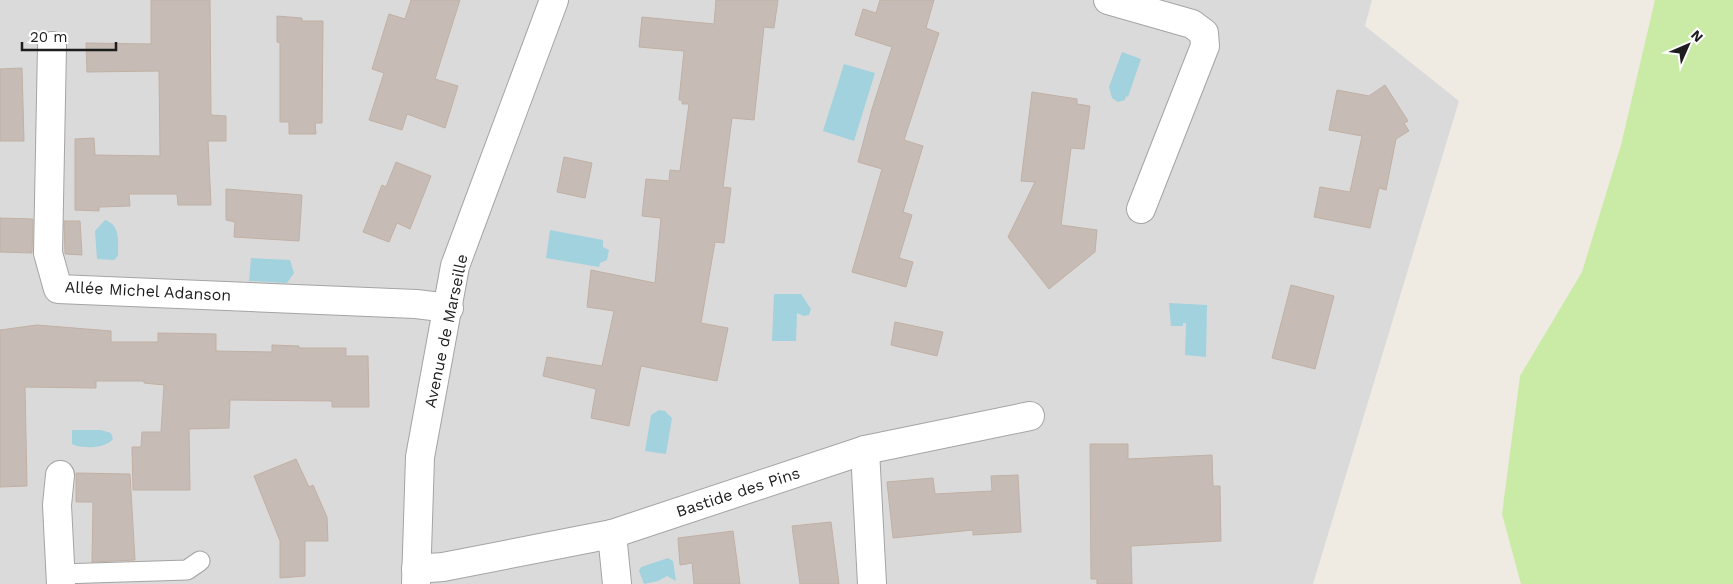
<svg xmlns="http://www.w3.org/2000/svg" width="1733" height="584" viewBox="0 0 1733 584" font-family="'Work Sans',sans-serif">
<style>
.residential{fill:#dbdada}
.grass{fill:#caeba6}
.water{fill:#a1d2de}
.building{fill:#c6bcb5;stroke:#c1b0a4}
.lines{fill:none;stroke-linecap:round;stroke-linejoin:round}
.service-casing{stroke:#a4a4a4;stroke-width:21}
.minor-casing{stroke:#a4a4a4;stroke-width:30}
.tertiary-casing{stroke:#a4a4a4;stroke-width:30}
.service{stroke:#fff;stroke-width:19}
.minor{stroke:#fff;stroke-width:28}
.tertiary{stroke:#fff;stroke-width:28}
.labels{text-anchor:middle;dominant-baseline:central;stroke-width:4.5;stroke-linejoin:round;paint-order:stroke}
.street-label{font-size:16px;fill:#1d1d1d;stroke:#fff}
</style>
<rect width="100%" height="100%" fill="#efeae2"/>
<path class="residential" d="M0,0H1372L1365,26L1459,101L1313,584H0Z"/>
<path class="grass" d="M1655,0H1733V584H1521L1502,514L1520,376L1582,272L1621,145Z"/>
<g class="water">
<path d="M1122,52L1141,59L1128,97L1126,96L1125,100L1118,102L1112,98L1109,87Z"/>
<path d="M844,64L875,73L854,141L823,131Z"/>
<path d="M105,220C121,225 118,242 118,256L114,260L97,259L95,231Z"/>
<path d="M550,230L603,240V247L609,250L607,260L600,263L599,267L546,258Z"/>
<path d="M251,258L290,260L294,273L287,283L249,281Z"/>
<path d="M774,294H801L811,309L809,315L804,316L797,313L796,341H772Z"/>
<path d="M1169,303L1207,305L1206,357L1185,355L1186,323H1183V326H1171Z"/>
<path d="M659,410L665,411L672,418L666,454L645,451L651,415Z"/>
<path d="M72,430H101L111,433L113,439C105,449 82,449 72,444Z"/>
<path d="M668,558L673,561L676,581L667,576L658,581L644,584L639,571L641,567Z"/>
</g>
<g class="building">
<path d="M151,0H210L211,115L226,116V141H208L211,205H178L177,194H129L130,206L99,207V211L75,210V139L94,138L95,155L160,156L159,71L87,72L86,43L151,44Z"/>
<path d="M411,0H460L435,79L458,86L445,128L407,114L402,130L369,120L384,73L372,69L389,14L405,19Z"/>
<path d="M716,0H778L774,28L764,27L754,120L732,118L723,187L731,188L724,243L715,242L701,323L728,328L717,381L641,366L629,426L591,418L596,389L543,376L547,357L602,366L614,311L587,307L591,270L655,283L661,218L642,216L646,179L669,181L670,170L680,171L689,104H682V100H679L684,51L639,47L642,17L714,24Z"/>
<path d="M880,0H934L926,28L939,33L904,140L923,146L903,212L912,215L899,258L913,262L906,287L852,272L882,169L858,162L872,109L892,47L855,35L863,9L876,13Z"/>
<path d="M277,16L302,18V21H323L322,123H315L316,134H289V122H280V43L277,42Z"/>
<path d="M22,68L24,141H0V69Z"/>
<path d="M1385,85L1408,121L1404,123L1409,131L1396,139L1386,190L1379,188L1370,228L1314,217L1320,187L1350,192L1362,136L1329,130L1337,90L1369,96Z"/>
<path d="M1032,92L1077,99V104L1090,106L1084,149L1071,148L1061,225L1097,230L1095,252L1049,289L1008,237L1035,182L1021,181Z"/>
<path d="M564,157L592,163L585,198L557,192Z"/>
<path d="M396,162L431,176L410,229L397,223L389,242L363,232L382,185L386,187Z"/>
<path d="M226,189L302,195L299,241L234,237L235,222L226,220Z"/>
<path d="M0,218L33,219L32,253L0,252Z"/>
<path d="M64,221H80L82,255L65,254Z"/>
<path d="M1291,285L1334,296L1315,369L1272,358Z"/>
<path d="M895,322L943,332L937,356L891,345Z"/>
<path d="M37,325L111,331V342H158V333L216,334V351L272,352V345L299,346V348H346V356H368L369,407H332V401L230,400L229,428L189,429L190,490H133L132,447H141L142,432H161L164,385L144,383V381H96V388L25,387L27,486L0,487V330Z"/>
<path d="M1090,444H1128V459L1212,455L1213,486H1220L1221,541L1131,546L1132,584H1097V579H1091Z"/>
<path d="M296,459L309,487L313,485L327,517L328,541H305V576L280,578V541L254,476Z"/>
<path d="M76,473L130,474L135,560L92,562L93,502H76Z"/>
<path d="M1018,475L1021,532L973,535V530L893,538L887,482L933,478L935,494L992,491L991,476Z"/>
<path d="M831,522L839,584H800L792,526Z"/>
<path d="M733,531L740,584H694L692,563L680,565L678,538Z"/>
</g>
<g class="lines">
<g class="service-casing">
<path id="service" d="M60,574L187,570L200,561"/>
</g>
<g class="minor-casing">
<g id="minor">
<path d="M1108,0L1192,24L1204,33L1205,46L1141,209"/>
<path d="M52,46L48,253L58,289L416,304L449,308"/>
<path d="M865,450L872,584"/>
<path d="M60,475L57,505L61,584"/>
<path d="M612,534L617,584"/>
<path d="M416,569L443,567L612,534L865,450L1030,416"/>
</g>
</g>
<g class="tertiary-casing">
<path id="tertiary" d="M416,584L420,457L455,266L554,0"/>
</g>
<use href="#service" class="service"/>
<use href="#minor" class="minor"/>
<use href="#tertiary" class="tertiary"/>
</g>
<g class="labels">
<g class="street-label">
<text transform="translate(148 291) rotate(3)">Allée Michel Adanson</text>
<text transform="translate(446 331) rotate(-78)">Avenue de Marseille</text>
<text transform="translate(738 492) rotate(-18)">Bastide des Pins</text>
</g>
</g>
<g transform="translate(1688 45) rotate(45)" stroke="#ffffff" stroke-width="4" paint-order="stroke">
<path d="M0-4L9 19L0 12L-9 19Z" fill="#1d1d1d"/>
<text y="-8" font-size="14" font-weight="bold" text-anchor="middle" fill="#1d1d1d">N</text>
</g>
<path d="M22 42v8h94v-8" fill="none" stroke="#1d1d1d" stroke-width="2.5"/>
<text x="30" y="42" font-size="15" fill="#1d1d1d" stroke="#ffffff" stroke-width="4" paint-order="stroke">20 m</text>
</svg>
